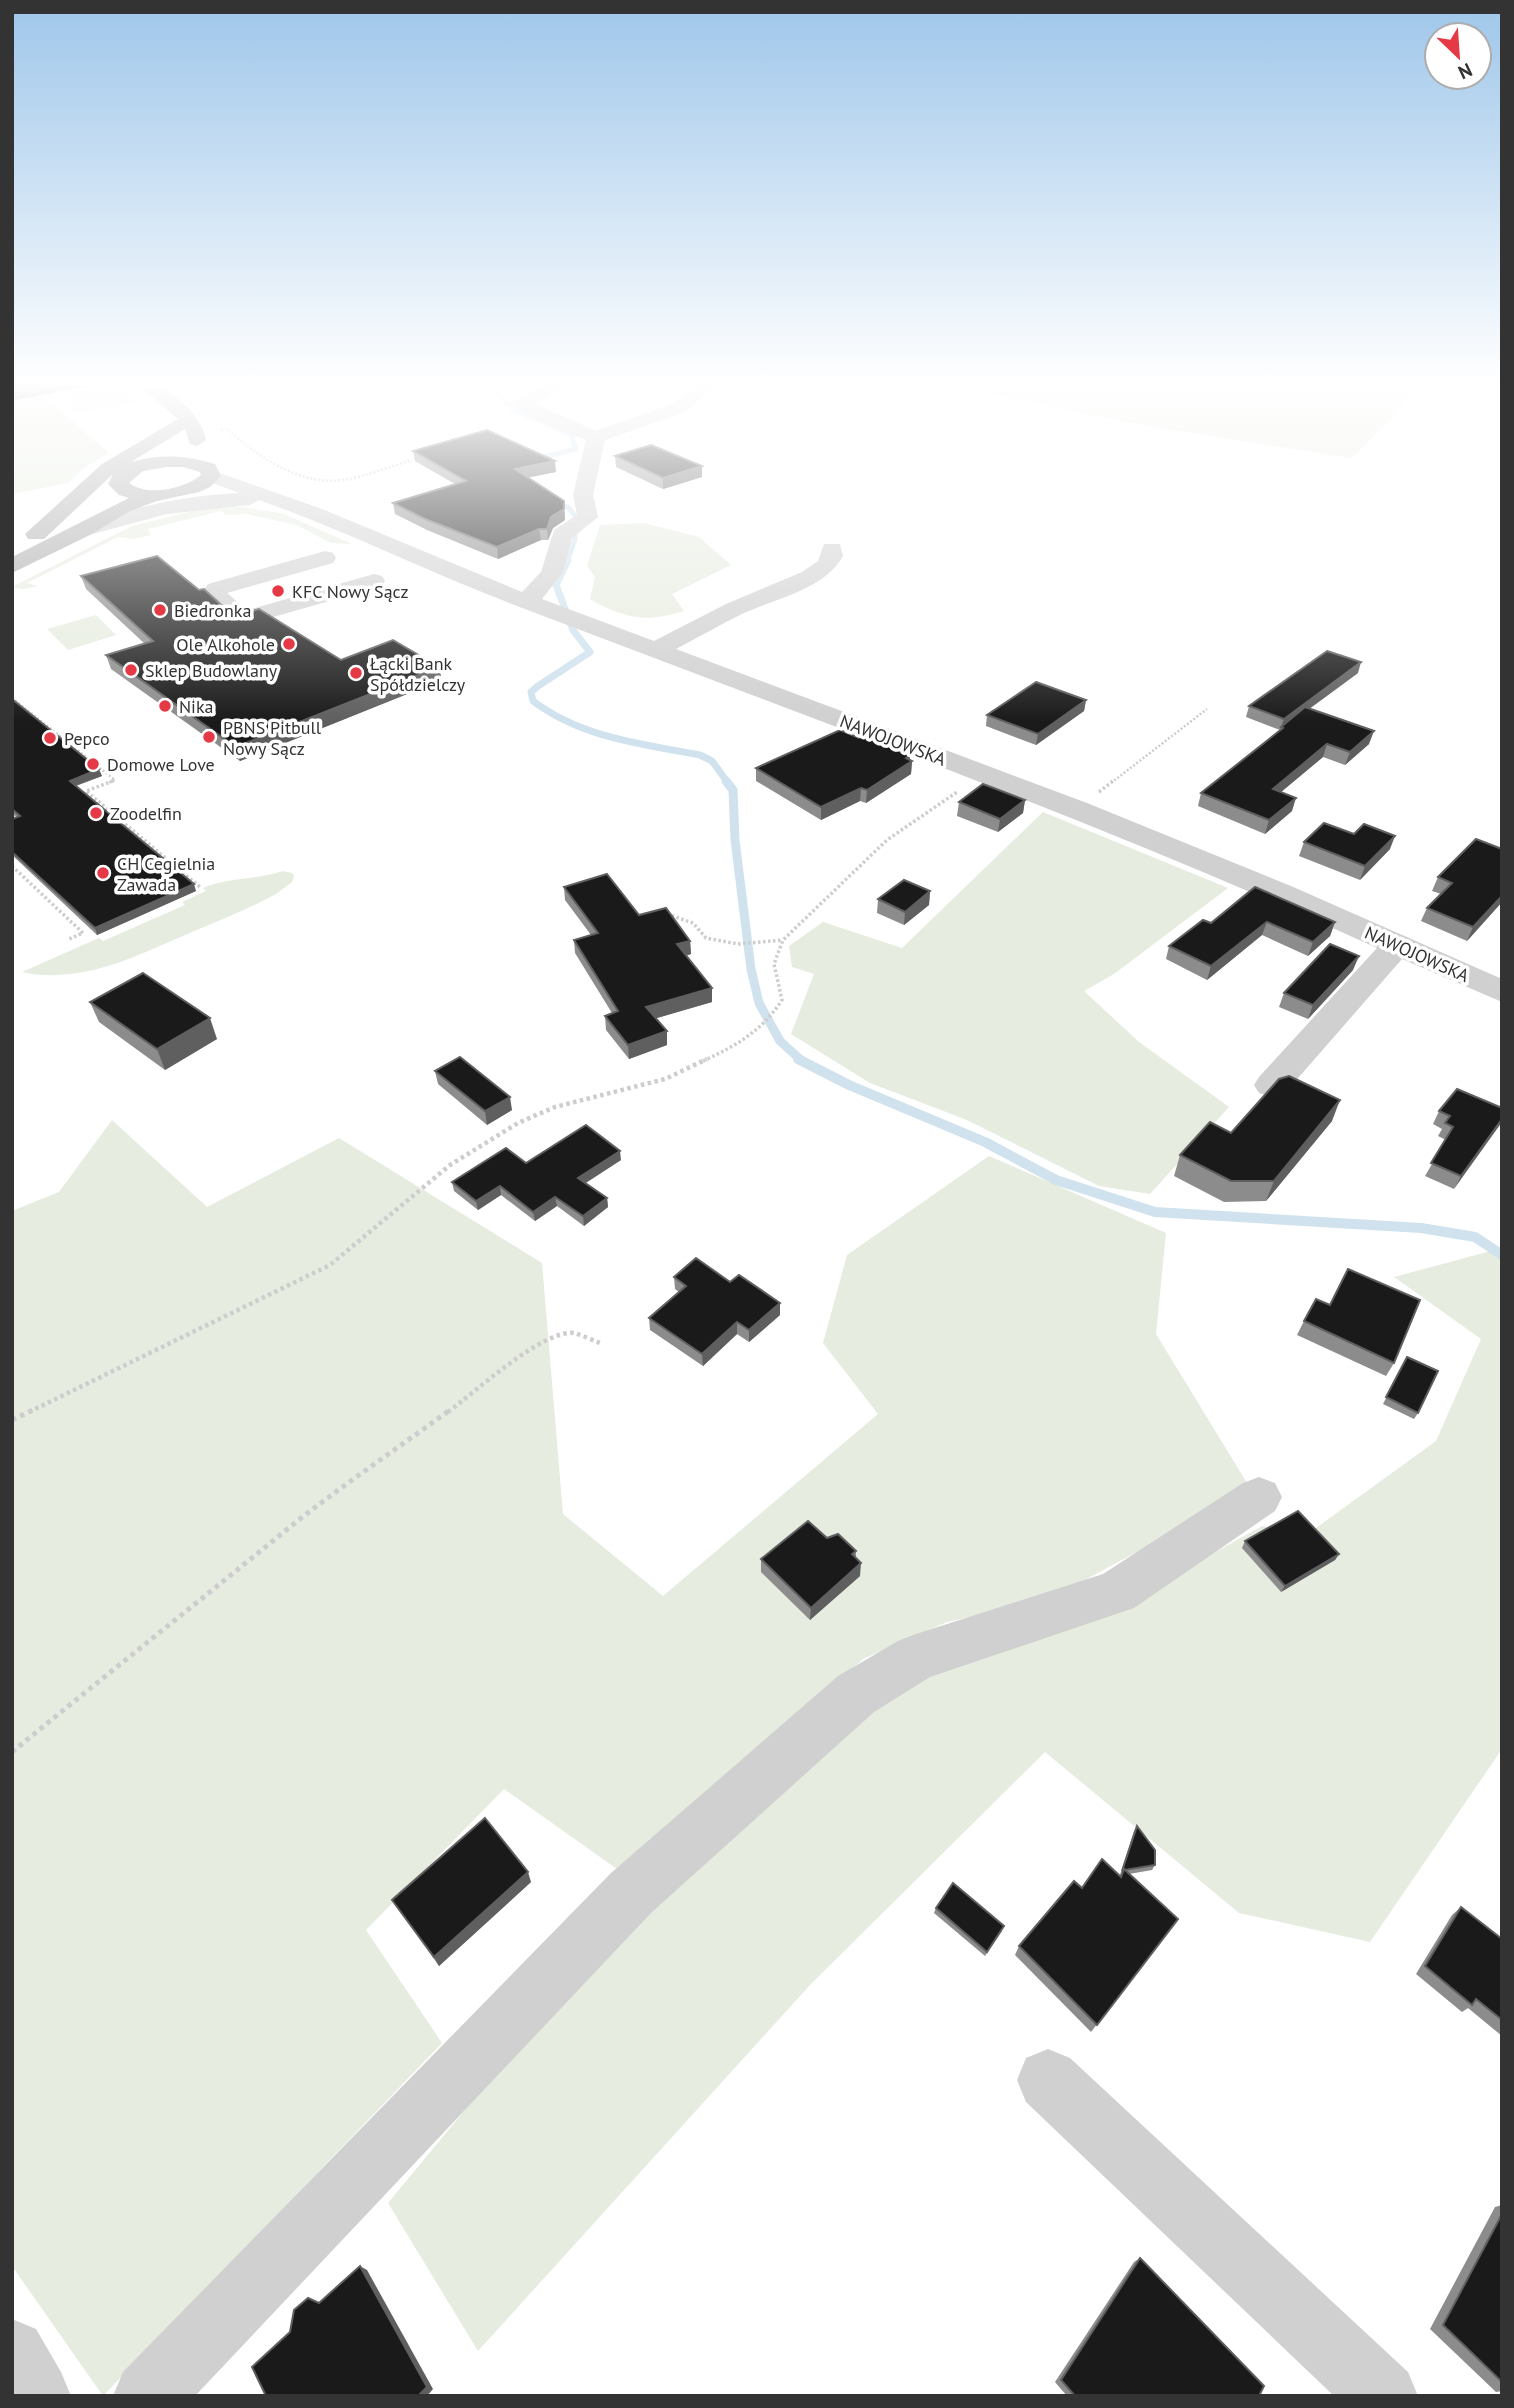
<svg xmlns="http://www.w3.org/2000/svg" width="1514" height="2408" viewBox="0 0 1514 2408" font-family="'PT Sans',sans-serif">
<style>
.green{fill:#e6ecdf}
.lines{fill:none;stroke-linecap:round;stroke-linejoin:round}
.stream-far3{stroke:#cfe2ee;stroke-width:5}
.stream-far2{stroke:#cfe2ee;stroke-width:7}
.stream-far1{stroke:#cfe2ee;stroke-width:9}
.stream{stroke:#cfe2ee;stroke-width:10}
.path-far3{stroke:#cdcdcd;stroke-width:2.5;stroke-dasharray:2 2;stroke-linecap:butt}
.path-far2{stroke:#cdcdcd;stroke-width:3.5;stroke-dasharray:2.5 2.5;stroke-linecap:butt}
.path-far1{stroke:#cdcdcd;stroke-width:4.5;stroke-dasharray:3.5 3.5;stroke-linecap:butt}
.path{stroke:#cdcdcd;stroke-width:5;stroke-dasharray:4.5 4.5;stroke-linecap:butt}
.minor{fill:#d0d0d0;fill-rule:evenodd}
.major{fill:#ababab;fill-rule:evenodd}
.wall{fill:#8c8c8c}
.shaded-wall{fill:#5f5f5f}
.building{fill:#1a1a1a;stroke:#5f5f5f;stroke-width:2}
.poi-dot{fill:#e63946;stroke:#fff;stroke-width:2.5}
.labels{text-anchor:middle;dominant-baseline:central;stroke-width:7;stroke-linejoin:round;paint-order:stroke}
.far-poi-label{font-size:18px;fill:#333;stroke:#fff;text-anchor:start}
.far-street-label{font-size:18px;fill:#333;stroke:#fff}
</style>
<rect width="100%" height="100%" fill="#fff"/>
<g class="green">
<path d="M12,385H36L45,397L109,453L84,468L68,483L12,494Z"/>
<path d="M121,385L136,403L75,412L69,394Z"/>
<path d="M942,385H1417L1396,414L1352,458L1147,426Z"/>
<path d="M243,507L284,514L352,544L331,543L296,525L247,514L226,515L221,511L148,529L151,535L134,539L118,537L27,583L38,586L23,589L12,587L132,526L204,508Z"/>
<path d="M644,523L699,537L731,565L672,594L684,611C646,623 625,619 590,599L595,577L587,566L600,525Z"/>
<path d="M96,615L116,635L68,650L47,629Z"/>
<path d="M1043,812L1228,888L1114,974L1084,991L1139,1042L1229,1107L1150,1194L1099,1186L967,1120L870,1083L791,1034L814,974L792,967L789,946L823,922L902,948Z"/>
<path d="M283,871L292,873L294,876L292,882L276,894C249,909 220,920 192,932C138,955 83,985 22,972L99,938L103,941L185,905L182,902L206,891L203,888C229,877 256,880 283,871Z"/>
<path d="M112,1120L207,1207L339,1138L542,1263L563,1514L663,1596L878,1414L823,1343L847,1255L989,1156L1166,1233L1156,1334L1247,1483L1181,1528L1048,1600L947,1622L863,1659L624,1874L504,1789L366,1930L442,2043L103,2396L12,2266V1211L59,1192Z"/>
<path d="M1502,1248V1749L1370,1942L1239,1913L1045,1752L810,1985L478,2351L388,2203L580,1971L882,1697L966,1657L1090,1622L1262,1526L1309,1533L1436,1441L1481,1339L1394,1277Z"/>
</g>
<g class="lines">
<g class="stream-far3">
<path d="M488,385L514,410L571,434L576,449L532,460"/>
<path d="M551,500L569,508L575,516V539L567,562"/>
</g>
<path class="stream-far2" d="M568,560L556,585L573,630L590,652L538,686L531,692L533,701C582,738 642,744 700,755L712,761L728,783"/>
<path class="stream-far1" d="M726,781L733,790L735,840L751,969L759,1003L780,1041L802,1061"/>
<path class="stream" d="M798,1059L849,1085L985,1142L1056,1180L1155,1212L1421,1228L1475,1237L1502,1255"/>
<g class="path-far3">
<path d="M221,430L227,429C261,459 302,488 349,479C370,475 391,466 412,460"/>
<path d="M12,698L115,780L108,783"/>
<path d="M1111,783L1207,709"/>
</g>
<g class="path-far2">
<path d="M113,781L86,791L200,887"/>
<path d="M1099,792L1113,781"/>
<path d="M12,866L83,933L67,940"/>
<path d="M667,914L693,923L706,938L738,944L783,940"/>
<path d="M703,1061C736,1046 762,1031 782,1000L774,964L783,940L887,840L957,792"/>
</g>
<g class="path-far1">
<path d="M29,1412L330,1265L450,1165L518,1123L555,1107L665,1079L707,1059"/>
<path d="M448,1412C474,1393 543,1329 574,1333C582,1335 592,1340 600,1343"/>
</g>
<g class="path">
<path d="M12,1420L33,1410"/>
<path d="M12,1752C106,1675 202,1599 296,1522C346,1483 399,1447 450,1410"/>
</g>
<g class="minor">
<path d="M542,385H566L533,403L596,431L675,403L696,385H716L687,411L605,440L593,495L598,517L572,538L563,572L542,599L654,641L726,604L802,572L818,561L824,544H840L843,556C825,589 777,598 744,613C721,624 699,637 676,649L1087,803L1291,886L1502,979V1002L1402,959L1285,1093L1272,1097L1259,1093L1254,1085L1259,1077L1377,948C1096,820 805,716 517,606C430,573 347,531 259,500L250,505L167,514L85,536L78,534L74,530L78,526C131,508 184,495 240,493L204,480L201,476L204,472L211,470L322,509L522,592L541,572L554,530L577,515L573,495L586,440L536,420L510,403Z"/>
<path d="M325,551L333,553L336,558L333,563L227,593L246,609H251L374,574L382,576L385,581L382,586L252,623L232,621L202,593L208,584Z"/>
<path d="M1259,1477L1275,1483L1282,1497L1275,1511L1134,1608L930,1677L874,1712L651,1913L195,2396H113L123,2372L611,1873L838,1676L898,1641L916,1634L1103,1574L1243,1483Z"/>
<path d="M1048,2049L1070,2058L1408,2372L1418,2396H1334L1026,2102L1017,2080L1026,2058Z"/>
<path d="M12,2319L36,2329L61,2372L71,2396H12Z"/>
</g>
<path class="major" d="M138,385C145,385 154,384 160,387C180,397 202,418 206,440L197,446L190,444L185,429L131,462C161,454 185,455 215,464L221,476L210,487L199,492L157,501L128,512L92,534L12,573V557L129,498L119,495L108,484L113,474L44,539H28L25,534L102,464L178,419ZM167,467H183L200,472L201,475C184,489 147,497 129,483L143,471Z"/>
</g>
<g class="wall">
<path d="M413,451L556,472L528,477L565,512V520L553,528L548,540H541L498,559L427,530L395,514L393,503L455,484L415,461Z"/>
<path d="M615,456L702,477L663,489L616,467Z"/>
<path d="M81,576L199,590L227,610L341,660L442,680L240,761L111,669L106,655L145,644L86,589Z"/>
<path d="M1358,673L1309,709L1369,744L1345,765L1323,757L1281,792L1292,811L1265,834L1198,806L1201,793L1280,731V730L1246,717L1249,706Z"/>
<path d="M12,699L102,776L76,786L196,891L97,935L12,855V819L17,817L12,814Z"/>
<path d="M1086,700L1084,711L1036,745L986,726L987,715Z"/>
<path d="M859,738L910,755V760L912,761L911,774L866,803L860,801L821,820L756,781V768Z"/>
<path d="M1025,800L1023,813L998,832L957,816L959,802Z"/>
<path d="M1304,842L1390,849L1360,880L1299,856Z"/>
<path d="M1438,877L1502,902L1467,941L1421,921L1427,908L1441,894L1432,891Z"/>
<path d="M564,887L639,915L690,941L691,954L686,956L712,1002L656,1018L667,1045L629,1059L606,1030L605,1016L612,1013L575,953L574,940L591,935L565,900Z"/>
<path d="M1255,887L1335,922L1330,936L1308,956L1262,935L1207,980L1166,959L1169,946L1211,923Z"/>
<path d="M930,891L929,905L904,925L877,913L878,899Z"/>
<path d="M1353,970L1308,1019L1279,1007L1284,993Z"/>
<path d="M90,1002L217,1039L165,1070L99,1022Z"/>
<path d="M435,1071L512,1110L487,1125L438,1084Z"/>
<path d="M1502,1108L1454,1189L1425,1176L1446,1140L1438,1136L1442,1129L1433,1124L1439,1111Z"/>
<path d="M1332,1121L1266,1201L1224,1202L1174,1176L1180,1155L1231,1133Z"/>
<path d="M621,1160L586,1183L607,1198L608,1207L584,1226L557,1206L535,1221L501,1195L478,1210L454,1191L452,1182L526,1163Z"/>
<path d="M674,1277L730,1282L780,1303V1315L749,1342L737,1334L703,1366L650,1330L649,1318L679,1292L675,1289Z"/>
<path d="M1304,1321L1394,1363L1386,1376L1297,1335Z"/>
<path d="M1407,1357L1418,1413L1414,1419L1383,1404Z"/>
<path d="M827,1538L856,1551V1558L860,1576L810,1620L761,1572V1559Z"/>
<path d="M1245,1541L1339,1554L1335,1560L1281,1592L1242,1548Z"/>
<path d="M1137,1826L1155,1865L1152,1870L1129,1874L1178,1919L1091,2032L1015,1955L1019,1946L1082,1888L1120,1875L1134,1831Z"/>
<path d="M531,1882L439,1966L392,1900Z"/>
<path d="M1461,1907L1502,1939V2036L1468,2008L1462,2012L1416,1974L1452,1915Z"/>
<path d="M936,1908L1002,1931L985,1956L934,1913Z"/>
<path d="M1502,2205V2391L1496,2392L1430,2329L1495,2207Z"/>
<path d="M1140,2258L1259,2396H1067L1055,2382L1134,2262Z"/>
</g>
<g class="shaded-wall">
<path d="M45,385H94L12,401V391Z"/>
<path d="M555,461L556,472L516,480L515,469Z"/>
<path d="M702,466V477L663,489V478Z"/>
<path d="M564,501L565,520L553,528L548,540L547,529L551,517Z"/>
<path d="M539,529L541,540L498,559L497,547Z"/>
<path d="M1361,662L1358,673L1283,728L1281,727L1284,719Z"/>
<path d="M439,667L442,680L240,761L236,747Z"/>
<path d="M1086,700L1084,711L1036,745L1038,734Z"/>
<path d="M1374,731L1369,744L1345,765L1350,752Z"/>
<path d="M1327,744L1323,757L1269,802L1273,789Z"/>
<path d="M910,755V763L912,761L911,774L866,803L867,790Z"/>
<path d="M99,769L102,776L72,787L70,781Z"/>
<path d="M861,788L860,801L821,820V807Z"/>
<path d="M1296,798L1292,811L1265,834L1269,820Z"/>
<path d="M1025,800L1023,813L998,832L1000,819Z"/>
<path d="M1395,836L1390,849L1360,880L1365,866Z"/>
<path d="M194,884L196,891L97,935L95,928Z"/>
<path d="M930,891L929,905L904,925L905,912Z"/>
<path d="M1502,896V902L1467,941L1473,927Z"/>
<path d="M1267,922L1262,935L1207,980L1211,966Z"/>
<path d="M1335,922L1330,936L1308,956L1313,942Z"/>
<path d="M690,941L691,954L678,958L677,944Z"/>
<path d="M1359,956L1353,970L1308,1019L1313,1005Z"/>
<path d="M712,988V1002L647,1021L646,1007Z"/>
<path d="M210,1018L217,1039L165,1070L157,1049Z"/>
<path d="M667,1031V1045L629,1059L628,1045Z"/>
<path d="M510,1097L512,1110L487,1125L485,1111Z"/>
<path d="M1340,1100L1332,1121L1266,1201L1274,1181Z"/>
<path d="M1502,1119V1122L1454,1189L1461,1176Z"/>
<path d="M620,1151L621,1160L579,1187L578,1178Z"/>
<path d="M500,1186L501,1195L478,1210L476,1201Z"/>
<path d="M555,1197L557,1206L535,1221L533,1212Z"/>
<path d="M607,1198L608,1207L584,1226L583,1216Z"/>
<path d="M780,1303V1315L749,1342V1330Z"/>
<path d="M737,1322V1334L703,1366L702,1354Z"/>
<path d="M1339,1554L1335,1560L1281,1592L1285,1586Z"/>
<path d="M861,1563L860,1576L810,1620L811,1608Z"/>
<path d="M528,1872L531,1882L439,1966L434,1957Z"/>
<path d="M360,2266L367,2270L433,2389L427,2396H418Z"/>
</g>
<g class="building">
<path d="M12,385H45L12,391Z"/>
<path d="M487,430L555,461L515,469L564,501V509L551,517L547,529H539L497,547L425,519L393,503L466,481L413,451Z"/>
<path d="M651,445L702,466L663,478L615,456Z"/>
<path d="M157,556L199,590L204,589L227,610L248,612L259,609L341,660L393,640L439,667L236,747L106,655L153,641L81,576Z"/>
<path d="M1327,651L1361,662L1284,719L1249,706Z"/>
<path d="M1036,682L1086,700L1038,734L987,715Z"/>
<path d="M12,699L99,769L70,781L194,884L95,928L12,852V819L20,816L12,809Z"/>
<path d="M1305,707L1374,731L1350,752L1327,744L1273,789L1296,798L1269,820L1201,793L1283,728L1281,727Z"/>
<path d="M840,730L859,738L863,736L910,755L906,758L912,761L867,790L861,788L821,807L756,768Z"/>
<path d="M983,784L1025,800L1000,819L959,802Z"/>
<path d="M1324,823L1354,834L1364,824L1395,836L1365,866L1304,842Z"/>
<path d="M1476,839L1502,849V896L1473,927L1427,908L1452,883L1438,877Z"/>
<path d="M607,874L639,915L666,908L690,941L677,944L712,988L646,1007L667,1031L628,1045L605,1016L618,1011L574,940L598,933L564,887Z"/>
<path d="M904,880L930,891L905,912L878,899Z"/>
<path d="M1255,887L1335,922L1313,942L1267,922L1211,966L1169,946L1203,920L1211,923Z"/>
<path d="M1330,944L1359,956L1313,1005L1284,993Z"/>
<path d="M143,973L210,1018L157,1049L90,1002Z"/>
<path d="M460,1057L510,1097L485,1111L435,1071Z"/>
<path d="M1289,1076L1340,1100L1274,1181H1231L1180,1155L1210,1122L1231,1133L1279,1079Z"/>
<path d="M1457,1089L1502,1108V1119L1461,1176L1431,1163L1453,1127L1445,1123L1450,1116L1439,1111Z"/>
<path d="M586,1125L620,1151L578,1178L607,1198L583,1216L555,1197L533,1212L500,1186L476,1201L452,1182L506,1148L526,1163Z"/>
<path d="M696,1258L730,1282L739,1275L780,1303L749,1330L737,1322L702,1354L649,1318L686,1286L674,1277Z"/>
<path d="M1348,1269L1420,1300L1394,1363L1304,1321L1316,1299L1330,1305Z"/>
<path d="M1407,1357L1438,1371L1418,1413L1386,1397Z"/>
<path d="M1298,1511L1339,1554L1285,1586L1245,1541Z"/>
<path d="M808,1521L827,1538L838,1534L856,1551L852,1554L861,1563L811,1608L761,1559Z"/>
<path d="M485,1818L528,1872L434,1957L392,1900Z"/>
<path d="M1137,1826L1155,1850V1865L1125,1870L1124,1869L1122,1871Z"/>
<path d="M1102,1859L1121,1877L1124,1869L1178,1919L1097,2025L1019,1946L1074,1881L1082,1888Z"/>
<path d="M953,1883L1004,1926L987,1952L936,1908Z"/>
<path d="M1461,1907L1502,1939V2020L1476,1999L1472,2005L1425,1966Z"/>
<path d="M1502,2214V2382L1443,2325Z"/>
<path d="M1140,2258L1264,2386L1259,2396H1075L1061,2380Z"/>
<path d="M360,2266L427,2387L418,2396H266L252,2367L290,2332L294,2310L308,2298L319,2303Z"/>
</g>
<linearGradient id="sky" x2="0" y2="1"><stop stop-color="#9ec6ea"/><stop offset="0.53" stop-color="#fff"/><stop offset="1" stop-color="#fff" stop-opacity="0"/></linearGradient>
<rect width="1514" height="722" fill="url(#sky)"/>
<g class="poi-dot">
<circle cx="278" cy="591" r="7"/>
<circle cx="160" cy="610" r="7"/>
<circle cx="289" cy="644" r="7"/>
<circle cx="131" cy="670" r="7"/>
<circle cx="356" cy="673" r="7"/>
<circle cx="165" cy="706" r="7"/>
<circle cx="209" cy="737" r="7"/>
<circle cx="50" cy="738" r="7"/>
<circle cx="93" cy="764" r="7"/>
<circle cx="96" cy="813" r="7"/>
<circle cx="103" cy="873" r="7"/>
</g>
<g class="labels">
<g class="far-poi-label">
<text x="292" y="591">KFC Nowy Sącz</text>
<text x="174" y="610">Biedronka</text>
<text x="275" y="644" text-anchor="end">Ole Alkohole</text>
<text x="370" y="663">Łącki Bank<tspan x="370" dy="21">Spółdzielczy</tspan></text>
<text x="145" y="670">Sklep Budowlany</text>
<text x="179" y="706">Nika</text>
<text x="223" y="727">PBNS Pitbull<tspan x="223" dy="21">Nowy Sącz</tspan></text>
<text x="64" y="738">Pepco</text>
<text x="107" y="764">Domowe Love</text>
<text x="110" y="813">Zoodelfin</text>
<text x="117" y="863">CH Cegielnia<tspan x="117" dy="21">Zawada</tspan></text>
</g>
<g class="far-street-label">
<text transform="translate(893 740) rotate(21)">NAWOJOWSKA</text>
<text transform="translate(1417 954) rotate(24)">NAWOJOWSKA</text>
</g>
</g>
<rect width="1514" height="2408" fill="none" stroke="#333333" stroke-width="28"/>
<g transform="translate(1458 56) rotate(155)"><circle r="33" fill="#ffffff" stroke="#adadad" stroke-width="2"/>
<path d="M0-5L12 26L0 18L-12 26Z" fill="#e63946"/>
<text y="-10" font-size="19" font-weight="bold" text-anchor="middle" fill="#333333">N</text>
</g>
</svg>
